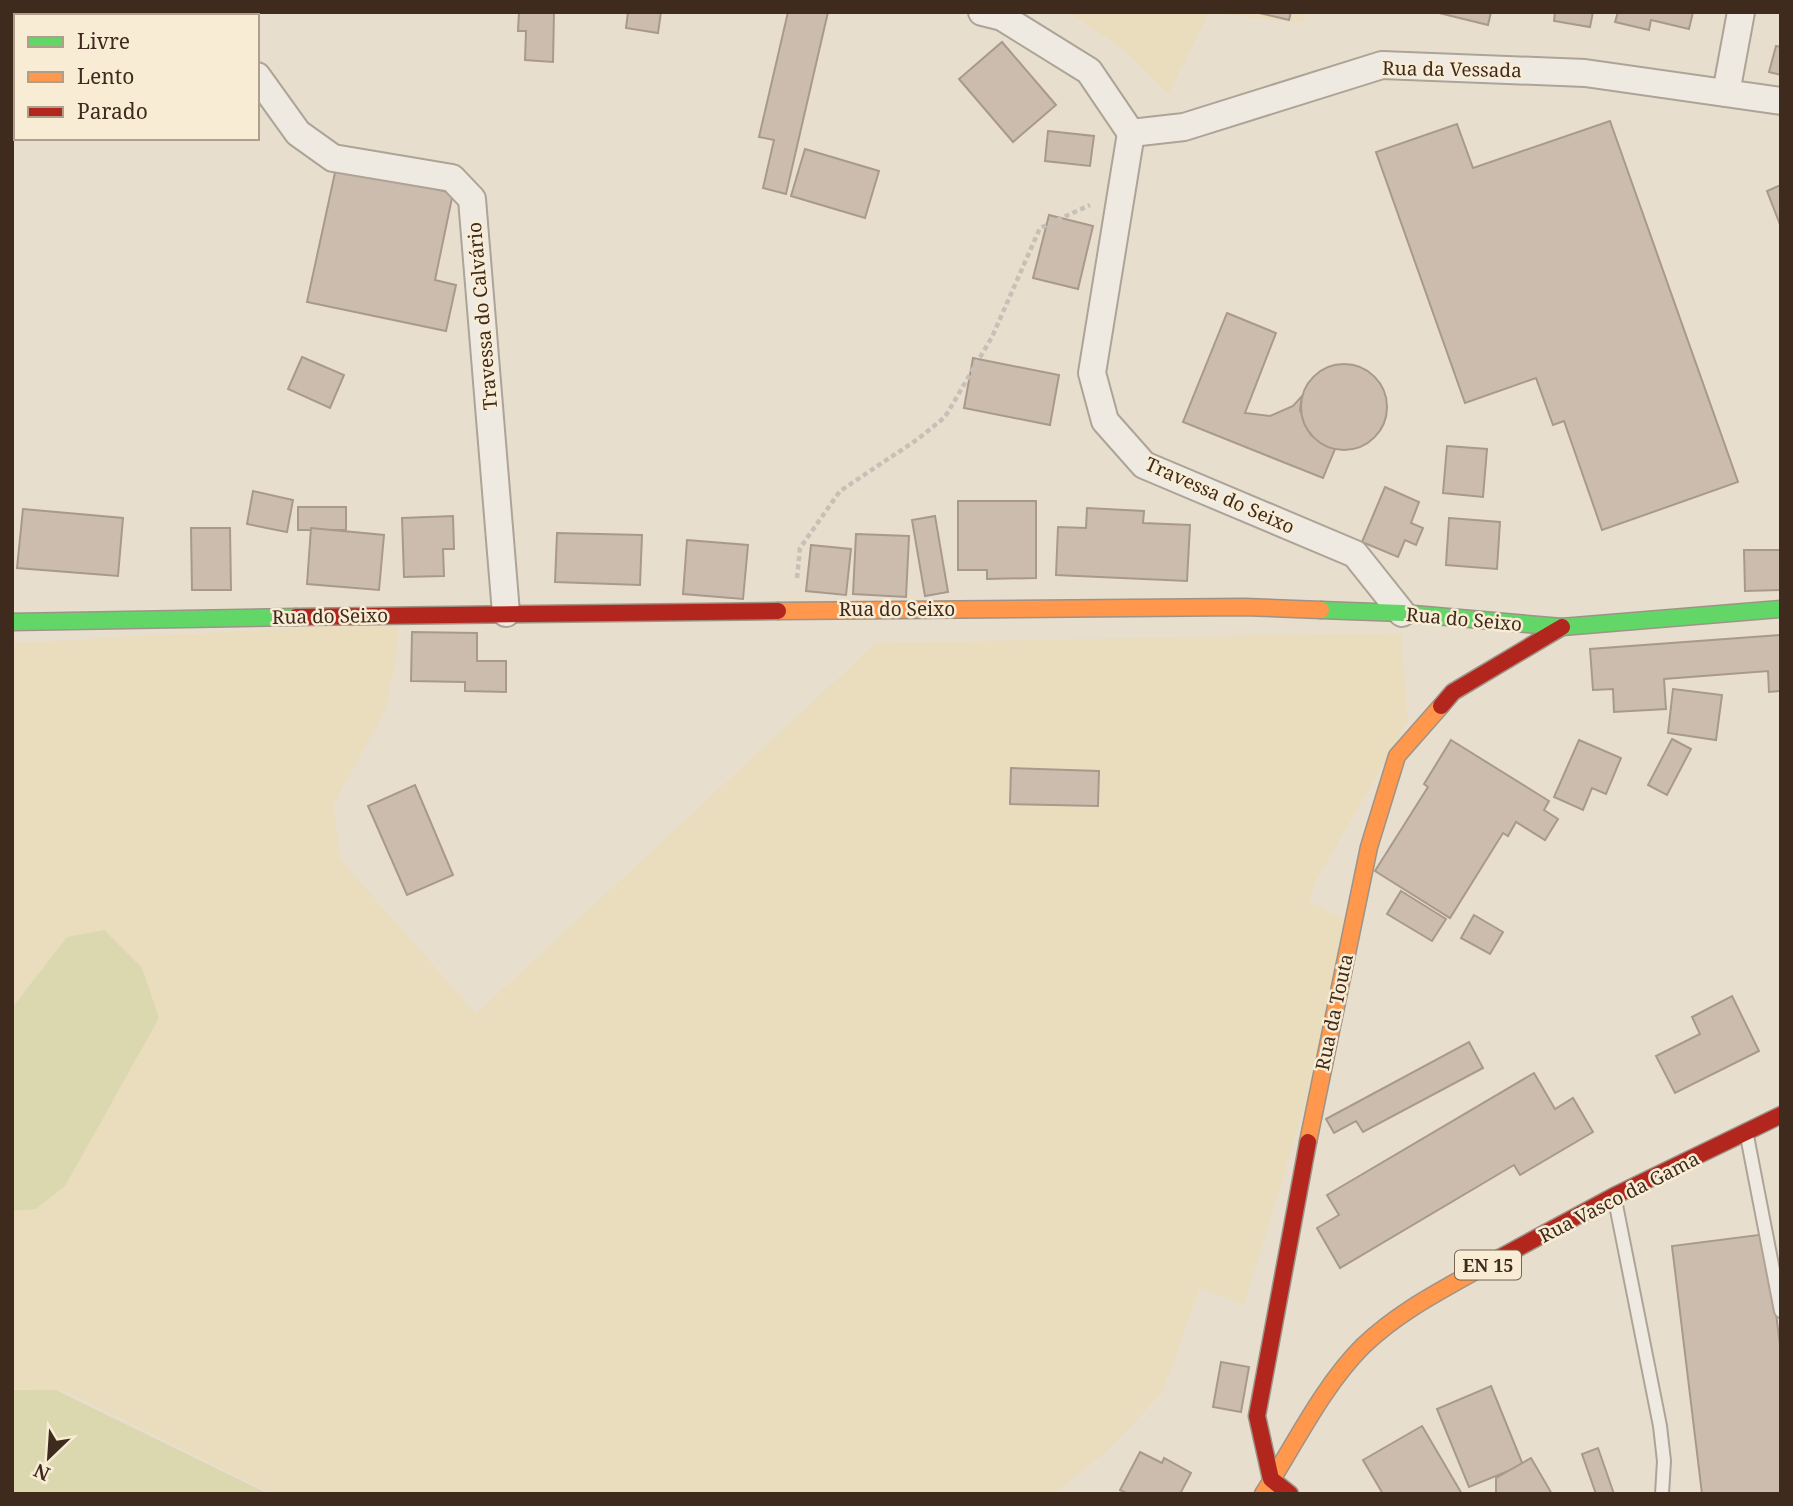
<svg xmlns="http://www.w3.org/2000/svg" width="1793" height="1506" viewBox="0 0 1793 1506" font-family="'Noto Serif',serif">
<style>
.farmland{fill:#e9ddbe}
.green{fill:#dbd8af}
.building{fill:#ccbcae;stroke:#a9998d;stroke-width:2}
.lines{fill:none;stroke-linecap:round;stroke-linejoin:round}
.lane-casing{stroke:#ada397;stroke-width:16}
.street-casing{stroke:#ada397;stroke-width:30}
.fast-casing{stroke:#9d9387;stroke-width:19}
.slow-casing{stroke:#9d9387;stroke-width:19}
.jam-casing{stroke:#9d9387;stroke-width:19}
.path{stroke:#c8c0b7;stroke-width:4.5;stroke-dasharray:5 3.5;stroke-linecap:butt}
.lane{stroke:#efeae1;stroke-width:12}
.street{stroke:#efeae1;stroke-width:26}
.fast{stroke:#63d668;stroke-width:16}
.slow{stroke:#ff974d;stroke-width:16}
.jam{stroke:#b3261e;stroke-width:16}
.labels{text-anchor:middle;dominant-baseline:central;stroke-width:5;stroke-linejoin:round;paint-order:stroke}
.shield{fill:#f9ecd4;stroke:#766554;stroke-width:2}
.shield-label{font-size:18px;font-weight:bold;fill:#3e2b1d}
.street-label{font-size:19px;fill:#3e2b1d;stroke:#f9ecd4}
</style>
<rect width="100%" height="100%" fill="#e8dece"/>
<g class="farmland">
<path d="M1069,12H1306L1304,23L1209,13L1168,94L1125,51Z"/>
<path d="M398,623L396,662L385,710L334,804L340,859L476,1014L876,643L1401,633L1408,721L1316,881L1309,901L1350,922L1327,1033L1244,1305L1200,1288L1162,1393L1106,1452L1053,1494H272L66,1391L12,1389V1211L36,1209L67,937L12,1008V643Z"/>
</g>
<g class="green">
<path d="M104,930L142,968L159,1018L65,1186L36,1209L12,1211V1008L67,937Z"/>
<path d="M12,1390H56L269,1494H12Z"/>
</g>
<g class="building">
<path d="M519,12H554L553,62L525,60L526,31H518Z"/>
<path d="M628,12H661L658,33L626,28Z"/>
<path d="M788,12H828L786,194L763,188L774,140L759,137Z"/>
<path d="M1255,12H1291L1289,20Z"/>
<path d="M1435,12H1491L1488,25Z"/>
<path d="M1555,12H1593L1590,27L1554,21Z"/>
<path d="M1618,12H1693L1689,29L1651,20L1649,30L1615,22Z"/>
<path d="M1002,42L1056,105L1013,142L959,79Z"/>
<path d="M1776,46L1781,47V75L1769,72Z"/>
<path d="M1610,121L1738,482L1602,530L1564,421L1553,425L1536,378L1465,403L1376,152L1457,124L1473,168Z"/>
<path d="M1048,131L1094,136L1090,166L1045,161Z"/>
<path d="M805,149L879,171L865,218L791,196Z"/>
<path d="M336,168L453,193L435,280L456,285L446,331L307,302Z"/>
<path d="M1781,185V227L1767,191Z"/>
<path d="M1049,215L1093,226L1078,289L1033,278Z"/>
<path d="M1227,313L1276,333L1245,413L1270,416L1293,406L1302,396L1300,410L1311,435L1335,449L1323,478L1183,422Z"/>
<path d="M302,357L344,375L330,408L288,389Z"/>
<path d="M973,358L1059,375L1050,425L964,408Z"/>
<circle cx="1344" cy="407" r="43"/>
<path d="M1447,446L1487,449L1483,497L1443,493Z"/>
<path d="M1385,487L1419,502L1411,523L1423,528L1416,545L1405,540L1398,557L1362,542Z"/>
<path d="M253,491L293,500L287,532L247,524Z"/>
<path d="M958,501H1036V578L987,579V570H958Z"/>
<rect x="298" y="507" width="48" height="23"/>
<path d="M1087,508L1144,511L1143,523L1190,525L1187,581L1056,575L1058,527L1086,528Z"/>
<path d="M23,509L123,518L118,576L17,568Z"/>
<path d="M453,516L454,549H443L444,576L404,577L402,518Z"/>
<path d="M935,516L948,592L925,596L912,520Z"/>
<path d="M1449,518L1500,522L1497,569L1446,565Z"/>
<path d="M191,528H230L231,590H192Z"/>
<path d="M311,528L384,535L379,590L307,584Z"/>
<path d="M557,533L642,535L640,585L555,582Z"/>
<path d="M856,534L909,536L906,597L853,594Z"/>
<path d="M687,540L748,545L743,599L683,594Z"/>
<path d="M811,545L851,549L846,595L806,591Z"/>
<path d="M1744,550H1781V590L1745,591Z"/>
<path d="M412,632L477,633V661H506V692L465,691V682L411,681Z"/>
<path d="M1781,635V691L1769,692L1768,671L1664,679L1666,709L1614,712L1613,689L1593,690L1590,649Z"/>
<path d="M1673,689L1722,695L1716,740L1668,733Z"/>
<path d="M1672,739L1691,749L1667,795L1648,785Z"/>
<path d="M1451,740L1549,801L1544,810L1558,819L1545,840L1516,822L1508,836L1503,833L1450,918L1375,871L1428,787L1424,784Z"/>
<path d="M1579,740L1621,758L1606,794L1592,788L1583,810L1554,797Z"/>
<path d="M1011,768L1099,771L1098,806L1010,804Z"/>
<path d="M415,785L453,875L407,895L368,806Z"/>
<path d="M1401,891L1446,919L1432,941L1387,914Z"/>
<path d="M1474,915L1503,932L1490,954L1461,938Z"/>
<path d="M1732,996L1759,1051L1675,1093L1656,1056L1700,1034L1692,1017Z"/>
<path d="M1469,1042L1483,1068L1363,1132L1356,1121L1334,1133L1326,1119Z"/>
<path d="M1534,1073L1555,1109L1573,1098L1593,1132L1520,1175L1514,1165L1340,1268L1317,1228L1339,1215L1327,1195Z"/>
<path d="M1766,1234L1781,1353V1494H1702L1672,1246Z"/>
<path d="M1221,1362L1249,1367L1241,1412L1213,1407Z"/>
<path d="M1491,1386L1523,1465L1469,1487L1437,1409Z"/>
<path d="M1422,1426L1462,1494H1383L1363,1460Z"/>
<path d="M1598,1448L1614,1494H1596L1582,1454Z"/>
<path d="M1140,1452L1162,1463L1164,1458L1191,1473L1180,1494H1128L1120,1490Z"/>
<path d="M1531,1458L1552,1494H1496V1478Z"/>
</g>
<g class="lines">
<g class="lane-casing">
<g id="lane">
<path d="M1747,1136L1781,1311"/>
<path d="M1615,1200L1660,1426L1664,1461L1662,1494"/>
</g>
</g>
<g class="street-casing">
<g id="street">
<path d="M212,12L215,16"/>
<path d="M982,12L1002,17L1089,71L1131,133"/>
<path d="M257,76L298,133L333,158L452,178L472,199L506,613"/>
<path d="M1726,93L1741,12"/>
<path d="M1131,133L1184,127L1382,65L1585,73L1781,101"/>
<path d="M1131,133L1092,373L1105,421L1144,465L1355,554L1402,613"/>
</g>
</g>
<g class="fast-casing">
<g id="fast">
<path d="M1321,610L1402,613L1562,627L1781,609"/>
<path d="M12,622L296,617"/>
</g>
</g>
<g class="slow-casing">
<g id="slow">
<path d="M778,611L1244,607L1321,610"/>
<path d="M1308,1142L1369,847L1397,756L1441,706"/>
<path d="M1263,1494C1294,1446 1322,1387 1363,1346C1397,1313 1438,1292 1479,1269"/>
</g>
</g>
<g class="jam-casing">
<g id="jam">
<path d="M296,617L778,611"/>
<path d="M1441,706L1453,692L1562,627"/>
<path d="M1479,1269L1614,1196L1781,1115"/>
<path d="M1290,1494L1271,1479L1257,1416L1308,1142"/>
</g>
</g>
<path class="path" d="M797,578L800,548L840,491L918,439L945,417L992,337L1040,228L1090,205"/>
<use href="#lane" class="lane"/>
<use href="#street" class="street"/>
<use href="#fast" class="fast"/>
<use href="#slow" class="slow"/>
<use href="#jam" class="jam"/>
</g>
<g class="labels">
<rect class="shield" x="1455" y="1250.5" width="66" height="29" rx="5"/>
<g class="shield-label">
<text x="1488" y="1265">EN 15</text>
</g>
<g class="street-label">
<text transform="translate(1452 69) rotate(1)">Rua da Vessada</text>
<text transform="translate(482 316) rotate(-95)">Travessa do Calvário</text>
<text transform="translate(1220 495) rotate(24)">Travessa do Seixo</text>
<text x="897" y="609">Rua do Seixo</text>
<text transform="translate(330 616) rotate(-1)">Rua do Seixo</text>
<text transform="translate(1464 619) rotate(5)">Rua do Seixo</text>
<text transform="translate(1334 1012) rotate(-78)">Rua da Touta</text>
<text transform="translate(1619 1197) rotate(-27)">Rua Vasco da Gama</text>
</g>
</g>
<rect width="1793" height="1506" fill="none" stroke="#3e2b1d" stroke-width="28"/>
<rect x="14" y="14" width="245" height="126" fill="#f9ecd4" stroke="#ae9f8b" stroke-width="2"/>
<rect x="28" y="37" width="35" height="10" fill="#63d668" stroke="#ae9f8b" stroke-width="2"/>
<text x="77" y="49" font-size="21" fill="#3e2b1d">Livre</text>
<rect x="28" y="72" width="35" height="10" fill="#ff974d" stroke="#ae9f8b" stroke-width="2"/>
<text x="77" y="84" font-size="21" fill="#3e2b1d">Lento</text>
<rect x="28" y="107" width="35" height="10" fill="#b3261e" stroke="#ae9f8b" stroke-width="2"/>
<text x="77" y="119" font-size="21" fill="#3e2b1d">Parado</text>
<g transform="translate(49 1457) rotate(205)" stroke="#f9ecd4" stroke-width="5" paint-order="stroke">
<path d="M0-5L12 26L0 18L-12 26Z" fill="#3e2b1d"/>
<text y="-10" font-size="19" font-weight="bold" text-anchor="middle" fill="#3e2b1d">N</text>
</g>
</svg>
